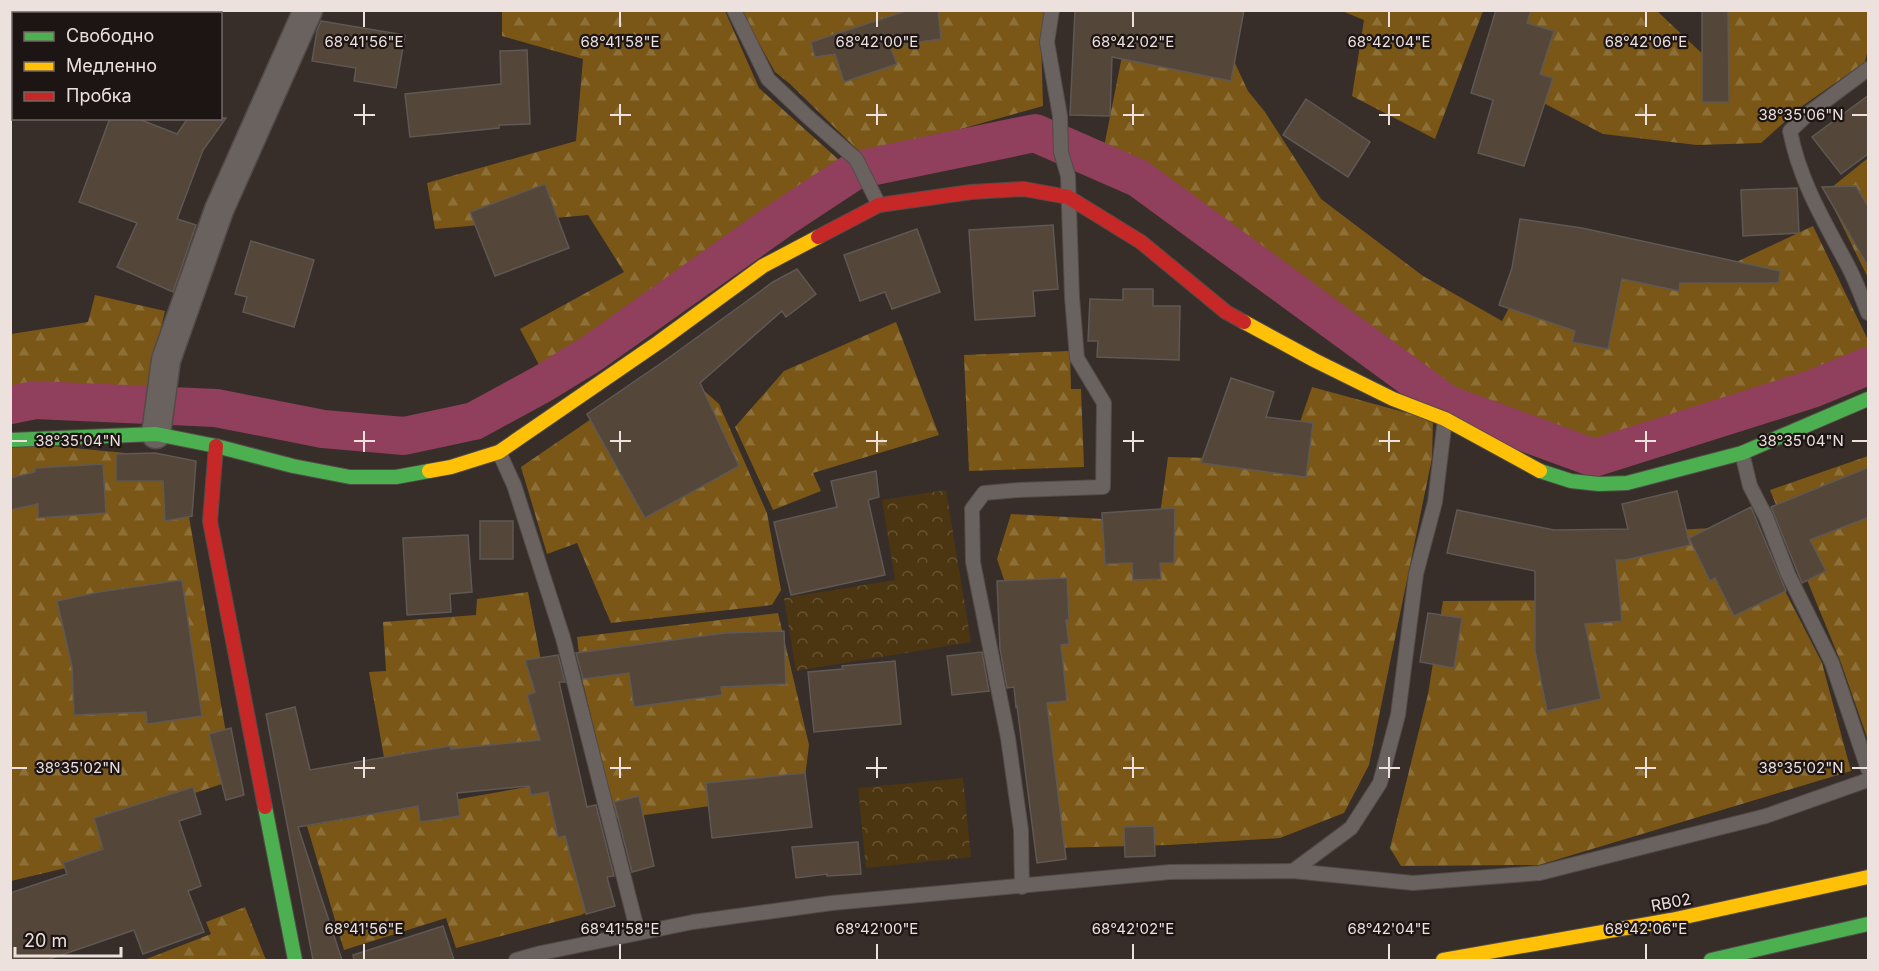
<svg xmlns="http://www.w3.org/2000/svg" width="1879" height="971" viewBox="0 0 1879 971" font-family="Inter,sans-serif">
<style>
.forest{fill:url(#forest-firs)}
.park{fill:url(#park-crowns)}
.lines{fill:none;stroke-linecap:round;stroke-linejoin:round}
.canal{stroke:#903f5c;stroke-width:38}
.building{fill:#544639;stroke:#5f5854;stroke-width:1.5}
.lane-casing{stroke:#534b48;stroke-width:16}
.street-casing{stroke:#534b48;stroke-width:31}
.fast-casing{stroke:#534b48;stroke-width:16}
.slow-casing{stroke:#534b48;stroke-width:16}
.jam-casing{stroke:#534b48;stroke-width:16}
.lane{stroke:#69625f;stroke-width:14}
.street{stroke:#69625f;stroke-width:28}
.fast{stroke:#4caf50;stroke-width:14}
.slow{stroke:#ffc107;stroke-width:14}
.jam{stroke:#c62828;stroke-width:14}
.ticks{fill:none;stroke:#ede1de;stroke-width:2}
.labels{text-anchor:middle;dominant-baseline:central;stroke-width:4.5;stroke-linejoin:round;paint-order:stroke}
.street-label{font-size:16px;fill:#ede1de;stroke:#1d1513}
.ticks-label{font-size:15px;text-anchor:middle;fill:#ede1de;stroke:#1d1513;stroke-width:4.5;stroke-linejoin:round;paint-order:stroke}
</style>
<defs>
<pattern id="forest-firs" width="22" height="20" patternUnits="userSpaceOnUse" patternTransform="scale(1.5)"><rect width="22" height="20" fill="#7a5717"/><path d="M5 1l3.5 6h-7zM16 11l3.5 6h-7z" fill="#8d6f38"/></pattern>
<pattern id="park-crowns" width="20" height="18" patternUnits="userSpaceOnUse" patternTransform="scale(1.5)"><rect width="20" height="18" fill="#4b3611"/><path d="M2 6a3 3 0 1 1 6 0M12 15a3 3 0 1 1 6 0" fill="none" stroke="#655333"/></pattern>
</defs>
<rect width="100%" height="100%" fill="#372e2a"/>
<g class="forest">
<path d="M502,10L725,11L759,88L849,169L545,376L520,329L624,272L588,215L435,229L427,183L576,141L583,59L502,36Z"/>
<path d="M741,11H1045L1041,38L1043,106L864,156L789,83L775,72Z"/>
<path d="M1131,11L1227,46L1248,91L1265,112L1321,199L1423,276L1502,321L1540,251L1732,264L1813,226L1868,340V356L1812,383L1590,451L1455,401L1313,300L1146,176L1103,152Z"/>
<path d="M1342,11H1483L1435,139L1352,96L1364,20Z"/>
<path d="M1525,11H1657L1711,62L1713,11H1868V49L1865,62L1801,107L1761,143L1697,145L1603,134L1511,86Z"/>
<path d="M1868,158V278L1826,192Z"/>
<path d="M95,295L165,311L147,388L34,389L11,394V334L88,322Z"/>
<path d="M896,322L939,435L813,473L821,491L773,510L735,427L784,371Z"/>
<path d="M1070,351L1071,389H1081L1084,467L969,471L964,355Z"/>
<path d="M673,363L719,404L767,513L781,590L772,605L611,623L577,543L547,554L521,467Z"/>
<path d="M1312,387L1433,420L1432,458L1369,765L1344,813L1280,838L1169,845L1053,848L1015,612L997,559L1011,514L1159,522L1168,457L1287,460Z"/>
<path d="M20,443L179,458L234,780L116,819L95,861L11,881L10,445Z"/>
<path d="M1868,456V740L1840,660L1770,490Z"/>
<path d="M1752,526L1822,663L1851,771L1539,865L1401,866L1390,848L1428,694L1443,601L1608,600L1607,547L1675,530Z"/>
<path d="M528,592L557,745L386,769L369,672L386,671L383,622L476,615L477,599Z"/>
<path d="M778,613L809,745L803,793L616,819L582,679L577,637Z"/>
<path d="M555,782L594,908L581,915L456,948L446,918L344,950L307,826Z"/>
<path d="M245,907L266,960H144L211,934L206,922Z"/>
</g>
<g class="park">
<path d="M946,490L971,642L796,671L784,598L895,580L882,500Z"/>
<path d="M963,778L971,857L866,868L858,788Z"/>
</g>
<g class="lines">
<path class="canal" d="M10,405L35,400L216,408L323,429L404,436L474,421L542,384L591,354L780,220L856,170L1035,133L1138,178L1447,404L1594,458L1812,389L1868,366"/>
</g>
<g class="building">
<path d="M909,10H938L941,39L890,46L897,64L844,82L835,54L815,57L811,42Z"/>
<path d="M1075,10H1244L1231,81L1112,57L1110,116L1070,115Z"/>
<path d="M1496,10H1531L1527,23L1554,31L1540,74L1553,78L1524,166L1478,153L1493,100L1471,93Z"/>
<path d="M1702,10H1728L1729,102H1702Z"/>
<path d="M321,21L405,35L396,88L354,81L356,68L312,61L317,31Z"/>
<path d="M527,50L530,124L499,125V128L410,137L405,94L501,84L500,51Z"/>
<path d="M1869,95V153L1841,174L1812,137Z"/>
<path d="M1306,99L1370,142L1348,177L1283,135Z"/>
<path d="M110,118H136L177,134L188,118H226L203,150L177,219L196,225L173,292L117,267L137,223L79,202Z"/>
<path d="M545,184L569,248L495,276L470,212Z"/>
<path d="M1856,186L1869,208V268L1822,187Z"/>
<path d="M1797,188L1799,233L1743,236L1741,190Z"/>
<path d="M1520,219L1582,228L1780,271L1779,283H1680L1679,291L1622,279L1608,349L1572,342L1575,331L1499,305L1512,268Z"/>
<path d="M1053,225L1058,289L1033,291L1035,316L975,320L969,230Z"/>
<path d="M917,229L940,292L892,309L885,292L860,301L844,255Z"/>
<path d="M251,241L314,260L294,327L243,312L247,297L235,294Z"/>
<path d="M797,269L816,294L786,317L782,311L700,383L739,466L645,518L587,414L670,357L773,282Z"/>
<path d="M1123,289H1153V306H1180L1179,360L1097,357L1098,341H1088L1090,299L1123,300Z"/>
<path d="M1231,378L1274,392L1266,417L1313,423L1306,477L1201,463Z"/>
<path d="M155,453L196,461L192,516L165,521L163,481H116V454Z"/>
<path d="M103,464L106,513L38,518V504L10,510V478L35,472V468Z"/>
<path d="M1869,467V517L1810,540L1826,571L1802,583L1771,507Z"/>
<path d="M876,471L879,497L868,500L885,575L791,595L774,522L837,507L831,481Z"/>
<path d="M1677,491L1690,545L1625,560H1616L1622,621L1585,624L1601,699L1547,711L1535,651V571L1447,553L1457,510L1554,530L1628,529L1622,504Z"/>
<path d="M1751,507L1786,591L1734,616L1715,578L1710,581L1689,538Z"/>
<path d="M1175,508L1174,563H1160L1161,579L1133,580L1132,563L1105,564L1102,513Z"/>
<rect x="480" y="521" width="33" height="38"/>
<path d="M468,535L472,592L450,594L451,612L407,615L403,538Z"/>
<path d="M1067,578L1069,620H1066L1069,644L1061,645L1067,701L1047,703L1066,859L1037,863L1017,706L1016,707L1014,687L1007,688L1000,649L997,581Z"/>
<path d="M182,580L202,716L147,724L146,712L74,715L72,667L57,601L99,592Z"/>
<path d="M1428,613L1462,618L1454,668L1420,662Z"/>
<path d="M784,631L786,684L721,687L722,695L634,707L629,673L583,679L576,653L725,633Z"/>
<path d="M982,652L989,691L952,695L947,656Z"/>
<path d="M558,655L565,682H559L587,807L596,805L614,876L607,877L615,906L586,914L565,836L558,838L548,792L531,795L529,786L457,793L460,816L420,822L418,806L298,827L342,960H313L266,714L295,707L310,770L450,746L451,749L540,740L527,695L535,692L525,660Z"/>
<path d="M895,661L901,724L814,732L808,672L843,669L842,666Z"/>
<path d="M231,728L244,795L226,800L209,734Z"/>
<path d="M805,773L812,827L712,838L706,783Z"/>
<path d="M193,787L201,814L179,821L201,886L188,891L204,932L143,954L134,930L47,960H10V893L67,874L63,863L103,849L94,818Z"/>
<path d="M639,796L654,866L632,872L614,802Z"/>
<path d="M1154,826L1155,856L1125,857L1124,827Z"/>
<path d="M858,842L861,874L827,876V874L796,878L792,847Z"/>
<path d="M443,926L454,960H354L353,955Z"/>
</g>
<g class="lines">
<g class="lane-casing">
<g id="lane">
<path d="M734,10L768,79L808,117L856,159L879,205"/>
<path d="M1868,69L1809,113L1790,131C1800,182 1824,221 1848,266C1856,281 1862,298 1868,313"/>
<path d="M499,452L514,485L563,638L638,933"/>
<path d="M1742,453L1750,486L1766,517L1788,574L1832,663L1868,769"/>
<path d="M1293,871L1351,828L1380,783L1398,715L1416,574L1435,502L1445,419"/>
<path d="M1022,887L1021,830L1008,738L973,562L972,509L984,493L1019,490L1103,487L1104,403L1077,358L1072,297L1068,176L1061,152L1060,116L1047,42L1052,10"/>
<path d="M516,960L541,953L693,922L832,903L1170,872L1293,871L1413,883L1540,873L1766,816L1868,780"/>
</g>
</g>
<g class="street-casing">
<path id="street" d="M156,434L166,360L219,210L308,10"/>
</g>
<g class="fast-casing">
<g id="fast">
<path d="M10,440L156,434L216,446L293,466L350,477H396L429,471"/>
<path d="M1540,471L1571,481L1599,484L1627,483L1742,453L1868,399"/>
<path d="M265,807L295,960"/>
<path d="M1711,960L1868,924"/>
</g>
</g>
<g class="slow-casing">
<g id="slow">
<path d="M1244,322L1314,360L1393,399L1445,419L1540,471"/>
<path d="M429,471L451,467L499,452L659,342L763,266L818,237"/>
<path d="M1443,960L1671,920L1868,877"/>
</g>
</g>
<g class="jam-casing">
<g id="jam">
<path d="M818,237L879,205L971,192L1024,189L1068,197L1141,242L1226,312L1244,322"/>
<path d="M216,446L210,521L265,807"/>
</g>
</g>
<use href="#lane" class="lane"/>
<use href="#street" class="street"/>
<use href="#fast" class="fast"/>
<use href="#slow" class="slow"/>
<use href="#jam" class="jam"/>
</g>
<path class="ticks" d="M364,12V27M620,12V27M877,12V27M1133,12V27M1389,12V27M1646,12V27M364,104V125M620,104V125M877,104V125M1133,104V125M1389,104V125M1646,104V125M354,115H375M610,115H631M866,115H887M1123,115H1144M1379,115H1400M1635,115H1656M1852,115H1867M364,431V452M620,431V452M877,431V452M1133,431V452M1389,431V452M1646,431V452M12,441H27M354,441H375M610,441H631M866,441H887M1123,441H1144M1379,441H1400M1635,441H1656M1852,441H1867M364,757V778M620,757V778M877,757V778M1133,757V778M1389,757V778M1646,757V778M12,768H27M354,768H375M610,768H631M866,768H887M1123,768H1144M1379,768H1400M1635,768H1656M1852,768H1867M364,944V959M620,944V959M877,944V959M1133,944V959M1389,944V959M1646,944V959"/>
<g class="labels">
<g class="street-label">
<text transform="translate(1671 902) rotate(-11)">RB02</text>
</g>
</g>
<g class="ticks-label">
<text x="364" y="47">68°41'56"E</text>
<text x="620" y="47">68°41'58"E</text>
<text x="877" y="47">68°42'00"E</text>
<text x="1133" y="47">68°42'02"E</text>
<text x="1389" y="47">68°42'04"E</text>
<text x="1646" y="47">68°42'06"E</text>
<text x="1801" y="120">38°35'06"N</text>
<text x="78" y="446">38°35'04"N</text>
<text x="1801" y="446">38°35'04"N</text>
<text x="78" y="773">38°35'02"N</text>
<text x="1801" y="773">38°35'02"N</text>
<text x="364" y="934">68°41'56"E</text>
<text x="620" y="934">68°41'58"E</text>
<text x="877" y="934">68°42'00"E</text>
<text x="1133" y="934">68°42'02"E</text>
<text x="1389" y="934">68°42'04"E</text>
<text x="1646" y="934">68°42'06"E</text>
</g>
<rect width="1879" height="971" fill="none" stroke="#ede1de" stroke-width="24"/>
<rect x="12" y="12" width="210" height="108" fill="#1d1513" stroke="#706764" stroke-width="1.5"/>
<rect x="24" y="32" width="30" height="9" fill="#4caf50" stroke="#706764" stroke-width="1.5"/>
<text x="66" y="42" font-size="18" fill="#ede1de">Свободно</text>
<rect x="24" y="62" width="30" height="9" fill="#ffc107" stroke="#706764" stroke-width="1.5"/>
<text x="66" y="72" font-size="18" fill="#ede1de">Медленно</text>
<rect x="24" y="92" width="30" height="9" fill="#c62828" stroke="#706764" stroke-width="1.5"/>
<text x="66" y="102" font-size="18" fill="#ede1de">Пробка</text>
<path d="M15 947v9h106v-9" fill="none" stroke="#ede1de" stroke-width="3"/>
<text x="24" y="947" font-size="18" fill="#ede1de" stroke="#1d1513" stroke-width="4.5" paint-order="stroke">20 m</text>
</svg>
